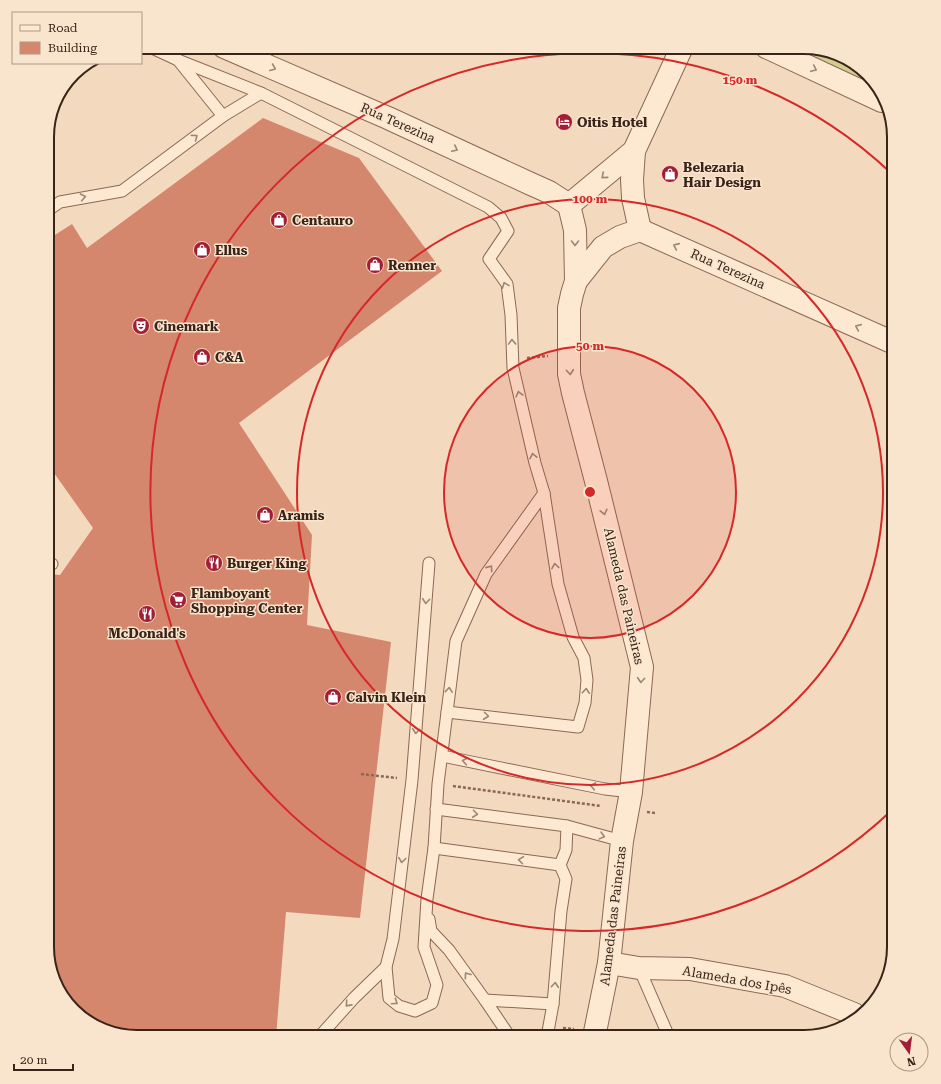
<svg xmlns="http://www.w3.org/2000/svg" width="941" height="1084" viewBox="0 0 941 1084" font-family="'Roboto Serif',serif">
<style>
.green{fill:#d2ce90}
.building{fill:#d5876e}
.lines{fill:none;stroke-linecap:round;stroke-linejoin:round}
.lane-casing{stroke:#8c6854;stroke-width:13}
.street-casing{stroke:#8c6854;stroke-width:24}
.path{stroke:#8c6854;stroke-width:2.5;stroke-dasharray:3 2;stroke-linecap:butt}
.lane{stroke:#fde8d1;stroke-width:11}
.street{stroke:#fde8d1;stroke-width:22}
.oneway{stroke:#9c8676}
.ring{fill:none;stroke:#d62828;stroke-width:2}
.labels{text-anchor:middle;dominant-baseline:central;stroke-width:3;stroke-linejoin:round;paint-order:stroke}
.poi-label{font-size:13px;font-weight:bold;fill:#3a241a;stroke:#f9e5cd;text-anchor:start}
.street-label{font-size:13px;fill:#3a241a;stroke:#f9e5cd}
.rim{fill:none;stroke:#3a241a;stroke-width:2}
.centre{fill:#d62828;stroke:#f9e5cd;stroke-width:2}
.ring-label{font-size:12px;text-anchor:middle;font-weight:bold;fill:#d62828;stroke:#f9e5cd;stroke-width:3;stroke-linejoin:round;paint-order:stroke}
</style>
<rect width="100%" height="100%" fill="#f3d9bd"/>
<path class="green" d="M791,47H809L844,56L875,83L878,89Z"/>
<path class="building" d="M263,118L359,158L442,271L239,423L312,535L307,625L391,642L360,918L286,912L276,1037H137L97,1028L66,1001L47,947V574L60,575L93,528L47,463V240L72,224L87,248Z"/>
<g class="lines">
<g class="lane-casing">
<g id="lane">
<path d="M178,60L261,93L488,207L501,218L508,231L489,259L507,284L511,315L513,368L535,463L544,493L558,584L573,637L584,658L587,680L585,703L578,727L447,712"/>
<path d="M223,116L261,93"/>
<path d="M47,211L60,202L122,191L223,116L178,60L150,47"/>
<path d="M429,563L412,780L393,939L386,967L389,998L399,1006L415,1011L432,1003L437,985L424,947L427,899L434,848L438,784L456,641L486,574L544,493"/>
<path d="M47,564H52"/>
<path d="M442,756L605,789L631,792"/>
<path d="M436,809L567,826L622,841"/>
<path d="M434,848L560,865"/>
<path d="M429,919L431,931L449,950L485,1000L510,1037"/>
<path d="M639,968L669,1037"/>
<path d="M485,1000L553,1004"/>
<path d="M319,1037L354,998L386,967"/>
<path d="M547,1037L553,1004L561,911L566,879L560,865L566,850L567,826"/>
</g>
</g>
<g class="street-casing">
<g id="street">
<path d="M224,47L388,118L531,184L549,192L569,205"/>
<path d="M766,47L882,101"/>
<path d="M569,205L575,230L576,281L572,294L569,308V374L573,393L596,481L642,667L631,792L622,841L609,963L594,1037"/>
<path d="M569,205L634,151"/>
<path d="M640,230L633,198L632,180L634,151L682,47"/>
<path d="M576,281L603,247L620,237L640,230L894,343"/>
<path d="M609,963L639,968L690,969L785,986L854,1014L859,1018"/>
</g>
</g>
<g class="path">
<path d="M527,358L548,356"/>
<path d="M361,774L397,778"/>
<path d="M453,786L601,806"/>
<path d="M647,812L655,813"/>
<path d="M563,1028L574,1029"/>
</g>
<use href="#lane" class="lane"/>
<use href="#street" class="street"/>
</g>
<defs><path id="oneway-chevron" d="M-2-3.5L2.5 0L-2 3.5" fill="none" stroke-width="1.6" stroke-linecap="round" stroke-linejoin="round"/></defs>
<g class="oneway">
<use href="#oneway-chevron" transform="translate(273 68) rotate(23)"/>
<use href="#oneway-chevron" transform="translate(814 69) rotate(25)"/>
<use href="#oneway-chevron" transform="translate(195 137) rotate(-37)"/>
<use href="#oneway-chevron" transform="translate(455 149) rotate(25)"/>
<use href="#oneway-chevron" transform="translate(604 176) rotate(140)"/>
<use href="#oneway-chevron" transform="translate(83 197) rotate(-11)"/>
<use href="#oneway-chevron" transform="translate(575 243) rotate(90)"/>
<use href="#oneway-chevron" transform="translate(676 246) rotate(-156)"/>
<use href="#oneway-chevron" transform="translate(505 285) rotate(-111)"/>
<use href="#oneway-chevron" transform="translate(858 327) rotate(-156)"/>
<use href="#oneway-chevron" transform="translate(512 342) rotate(-92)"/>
<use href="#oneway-chevron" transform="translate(570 372) rotate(85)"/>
<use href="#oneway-chevron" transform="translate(519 394) rotate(-104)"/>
<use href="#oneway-chevron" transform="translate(533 456) rotate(-102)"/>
<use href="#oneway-chevron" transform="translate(604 512) rotate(76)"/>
<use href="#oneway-chevron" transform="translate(555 566) rotate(-99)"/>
<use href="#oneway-chevron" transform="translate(490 568) rotate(-55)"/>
<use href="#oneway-chevron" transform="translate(426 601) rotate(95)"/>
<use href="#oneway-chevron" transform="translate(641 680) rotate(95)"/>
<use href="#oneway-chevron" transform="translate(449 690) rotate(-84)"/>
<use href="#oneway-chevron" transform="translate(586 691) rotate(-86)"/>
<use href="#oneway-chevron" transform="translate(486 716) rotate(7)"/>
<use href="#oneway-chevron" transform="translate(416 731) rotate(95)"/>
<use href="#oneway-chevron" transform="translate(465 761) rotate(-169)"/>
<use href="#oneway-chevron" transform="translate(593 786) rotate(-169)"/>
<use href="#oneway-chevron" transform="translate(475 814) rotate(7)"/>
<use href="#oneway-chevron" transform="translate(602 836) rotate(15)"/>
<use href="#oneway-chevron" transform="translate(402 860) rotate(97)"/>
<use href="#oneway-chevron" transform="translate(521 860) rotate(-172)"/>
<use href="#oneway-chevron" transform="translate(467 975) rotate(-126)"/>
<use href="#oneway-chevron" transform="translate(555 985) rotate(-85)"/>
<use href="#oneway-chevron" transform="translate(395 1002) rotate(34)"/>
<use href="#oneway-chevron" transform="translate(348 1004) rotate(132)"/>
</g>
<circle cx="590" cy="492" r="146" fill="#d62828" fill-opacity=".12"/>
<g class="ring">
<circle cx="590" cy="492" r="146"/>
<circle cx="590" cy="492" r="293"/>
<path d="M892 810A439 439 0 1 1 892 174"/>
</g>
<defs>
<g id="hotel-disc" transform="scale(0.9)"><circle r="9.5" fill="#a21d36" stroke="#f9e5cd"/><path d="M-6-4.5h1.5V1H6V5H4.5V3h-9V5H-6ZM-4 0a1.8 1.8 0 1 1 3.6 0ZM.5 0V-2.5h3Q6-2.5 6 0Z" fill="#fff"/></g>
<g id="shop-disc" transform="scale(0.9)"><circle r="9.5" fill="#a21d36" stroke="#f9e5cd"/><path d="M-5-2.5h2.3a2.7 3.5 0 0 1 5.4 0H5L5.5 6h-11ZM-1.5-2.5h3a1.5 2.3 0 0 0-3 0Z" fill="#fff"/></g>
<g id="theatre-disc" transform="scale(0.9)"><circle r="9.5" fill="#a21d36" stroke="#f9e5cd"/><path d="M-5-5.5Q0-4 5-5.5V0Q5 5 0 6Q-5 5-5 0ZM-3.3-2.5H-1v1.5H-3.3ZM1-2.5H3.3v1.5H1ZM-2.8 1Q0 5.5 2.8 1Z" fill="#fff"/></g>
<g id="restaurant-disc" transform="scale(0.9)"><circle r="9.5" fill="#a21d36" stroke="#f9e5cd"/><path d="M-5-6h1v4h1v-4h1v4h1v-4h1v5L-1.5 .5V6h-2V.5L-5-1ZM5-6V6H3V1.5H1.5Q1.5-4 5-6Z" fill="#fff"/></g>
<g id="supermarket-disc" transform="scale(0.9)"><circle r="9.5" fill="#a21d36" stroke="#f9e5cd"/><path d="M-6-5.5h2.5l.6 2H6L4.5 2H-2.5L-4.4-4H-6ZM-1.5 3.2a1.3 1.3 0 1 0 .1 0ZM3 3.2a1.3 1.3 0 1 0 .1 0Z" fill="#fff"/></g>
</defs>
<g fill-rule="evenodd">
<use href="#hotel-disc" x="564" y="122"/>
<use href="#shop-disc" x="670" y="174"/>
<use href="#shop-disc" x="279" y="220"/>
<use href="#shop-disc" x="202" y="250"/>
<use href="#shop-disc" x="375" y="265"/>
<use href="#theatre-disc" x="141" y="326"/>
<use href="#shop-disc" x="202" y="357"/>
<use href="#shop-disc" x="265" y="515"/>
<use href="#restaurant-disc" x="214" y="563"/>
<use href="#supermarket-disc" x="178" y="600"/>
<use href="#restaurant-disc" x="147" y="614"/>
<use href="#shop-disc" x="333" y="697"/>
</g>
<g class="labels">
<g class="poi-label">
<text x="577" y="122">Oitis Hotel</text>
<text x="683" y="167">Belezaria<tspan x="683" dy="15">Hair Design</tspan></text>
<text x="292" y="220">Centauro</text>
<text x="215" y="250">Ellus</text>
<text x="388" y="265">Renner</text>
<text x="154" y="326">Cinemark</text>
<text x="215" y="357">C&amp;A</text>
<text x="278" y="515">Aramis</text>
<text x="227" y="563">Burger King</text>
<text x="191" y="593">Flamboyant<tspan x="191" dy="15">Shopping Center</tspan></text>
<text x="147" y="633" text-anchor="middle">McDonald's</text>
<text x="346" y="697">Calvin Klein</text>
</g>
<g class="street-label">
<text transform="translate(398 123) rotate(24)">Rua Terezina</text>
<text transform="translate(728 269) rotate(24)">Rua Terezina</text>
<text transform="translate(624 596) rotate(77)">Alameda das Paineiras</text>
<text transform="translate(613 916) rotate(-83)">Alameda das Paineiras</text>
<text transform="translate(737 980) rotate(10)">Alameda dos Ipês</text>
</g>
</g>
<path d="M0 0H941V1084H0ZM137 54H804A83 83 0 0 1 887 137V947A83 83 0 0 1 804 1030H137A83 83 0 0 1 54 947V137A83 83 0 0 1 137 54Z" fill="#f9e5cd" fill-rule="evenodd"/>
<path class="rim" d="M137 54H804A83 83 0 0 1 887 137V947A83 83 0 0 1 804 1030H137A83 83 0 0 1 54 947V137A83 83 0 0 1 137 54Z"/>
<circle cx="590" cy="492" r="6" class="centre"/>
<g class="ring-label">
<text x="740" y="84">150 m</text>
<text x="590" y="203">100 m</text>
<text x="590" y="350">50 m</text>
</g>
<rect x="12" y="12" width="130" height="52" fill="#f9e5cd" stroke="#ad9885"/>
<rect x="20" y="25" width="20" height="6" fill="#fde8d1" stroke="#ad9885"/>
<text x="48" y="32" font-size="12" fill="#3a241a">Road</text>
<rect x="20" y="42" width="20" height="12" fill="#d5876e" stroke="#ad9885"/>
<text x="48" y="52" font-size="12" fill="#3a241a">Building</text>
<g transform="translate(909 1052) rotate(166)"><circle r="19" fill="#f9e5cd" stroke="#ad9885"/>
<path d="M0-3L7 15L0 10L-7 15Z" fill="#a21d36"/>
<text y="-6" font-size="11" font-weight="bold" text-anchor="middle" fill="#3a241a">N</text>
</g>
<path d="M14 1064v6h59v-6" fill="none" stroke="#3a241a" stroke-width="2"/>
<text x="20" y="1064" font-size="12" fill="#3a241a" stroke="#f9e5cd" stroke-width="3" paint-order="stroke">20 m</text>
</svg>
